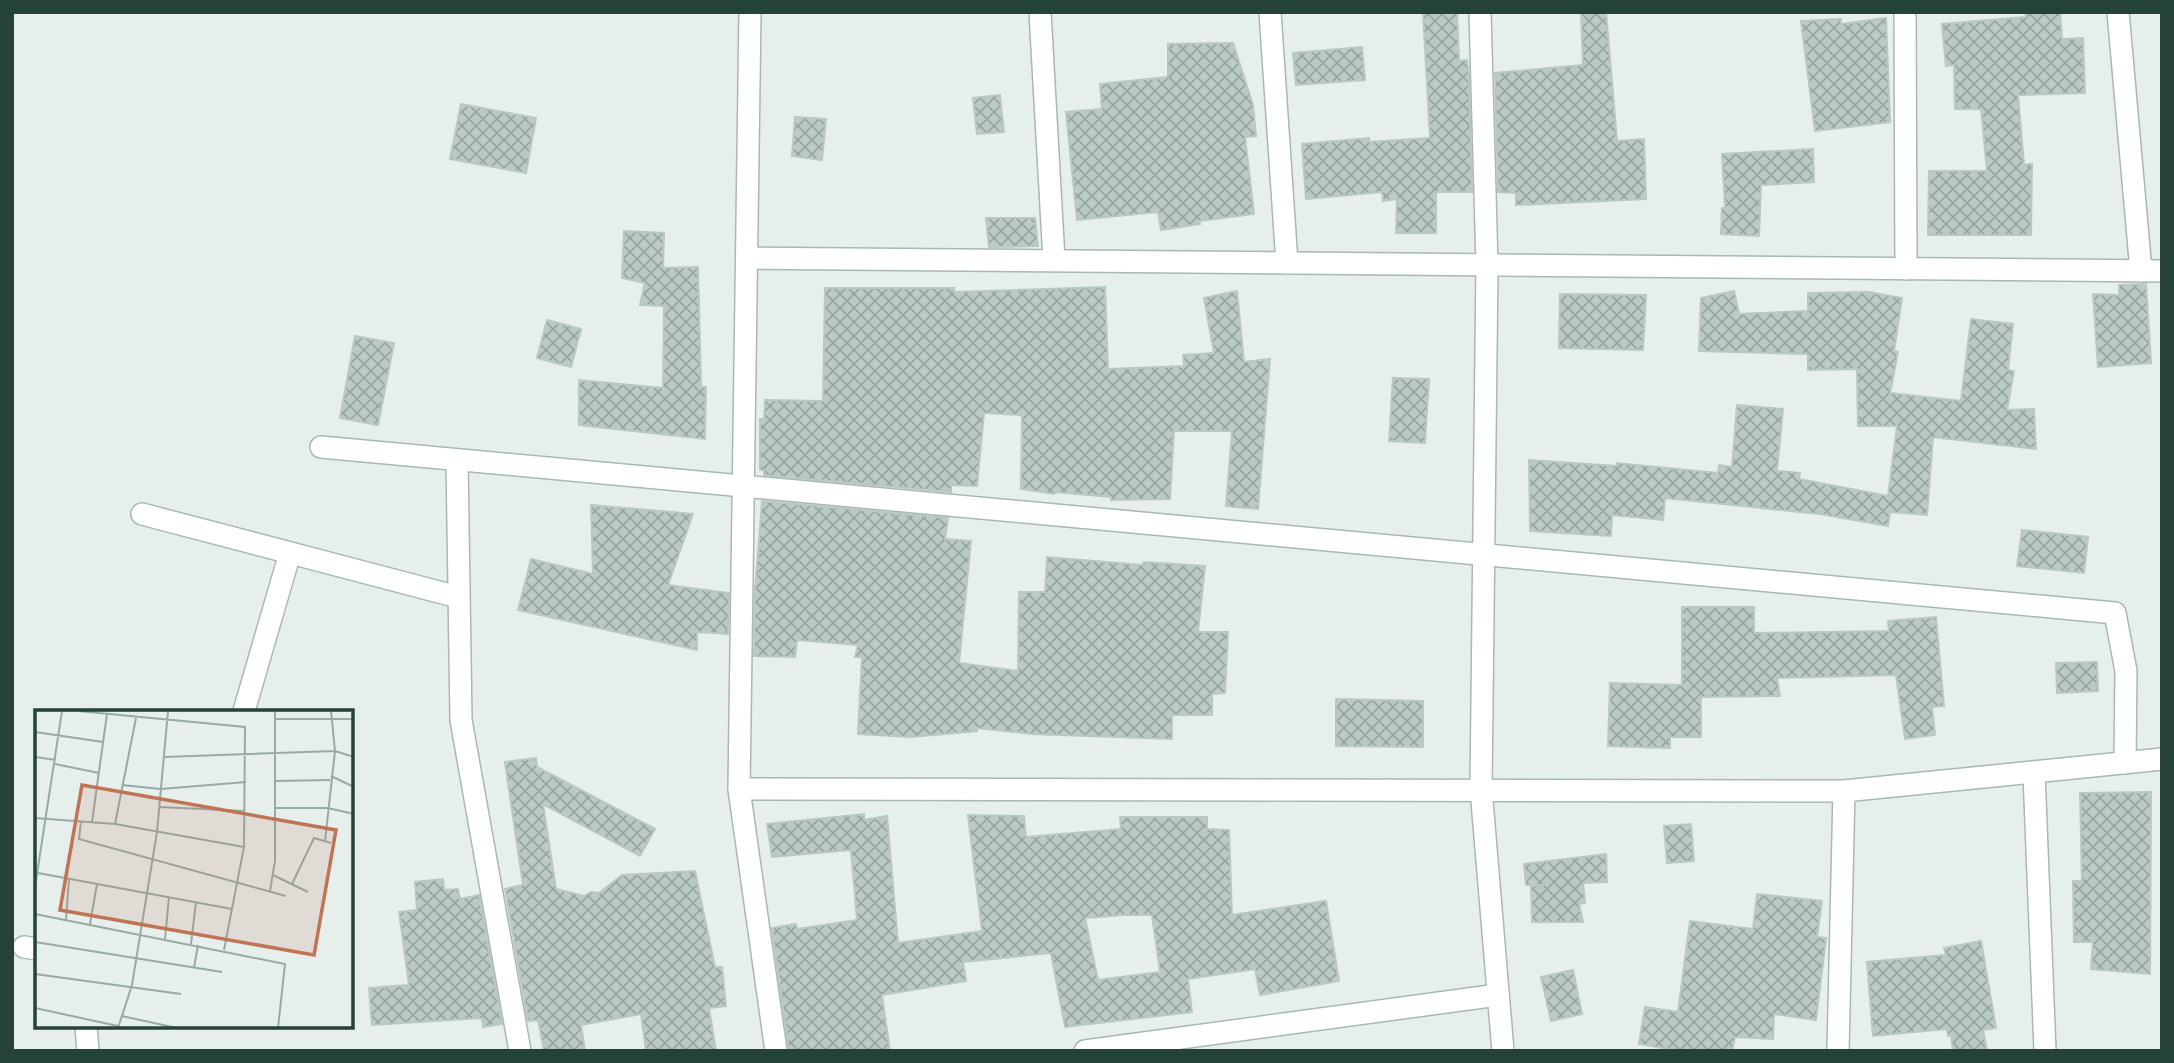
<svg xmlns="http://www.w3.org/2000/svg" width="2174" height="1063" viewBox="0 0 2174 1063" font-family="'Fira Sans',sans-serif">
<style>
.building{fill:url(#building-cross-hatch);stroke:#b8c9c2;stroke-width:2;fill-rule:evenodd}
.lines{fill:none;stroke-linecap:round;stroke-linejoin:round}
.street-casing{stroke:#a8b8b2;stroke-width:24}
.street{stroke:#fff;stroke-width:21}
.inset-road{fill:none;stroke:#98aaa4;stroke-width:2}
.view{fill:#c07456;fill-opacity:0.15;stroke:#c07456;stroke-width:3.5}
.inset-edge{fill:none;stroke:#24423a;stroke-width:3.5}
</style>
<defs>
<pattern id="building-cross-hatch" width="8" height="8" patternUnits="userSpaceOnUse" patternTransform="scale(1.75)"><rect width="8" height="8" fill="#bbcac4"/><path d="M0 0l8 8M0 8l8-8" fill="none" stroke="#98a6a0"/></pattern>
</defs>
<rect width="100%" height="100%" fill="#e6efeb"/>
<g class="building">
<path d="M1423,12H1457L1459,61L1467,60L1469,75L1472,192H1436V233H1396L1397,199L1383,201L1382,192L1306,199L1302,144L1369,138V142L1430,138Z"/>
<path d="M1581,12H1606L1617,141L1644,139L1646,199L1516,205V193L1498,192L1495,73L1583,65Z"/>
<path d="M2025,12H2060L2062,39L2083,38L2085,93L2018,95L2024,165L2032,164L2031,235H1928L1929,171H1987L1981,109H1955L1954,65L1946,66L1942,24L2026,17Z"/>
<path d="M1886,18L1890,122L1815,131L1801,21L1841,19V24Z"/>
<path d="M1233,43L1253,105L1256,136L1245,137L1254,214L1199,221L1200,224L1161,230L1158,212L1077,220L1066,112L1102,109L1100,84L1168,77V44Z"/>
<path d="M1362,47L1365,80L1296,85L1293,53Z"/>
<path d="M1000,95L1004,132L977,134L973,98Z"/>
<path d="M461,104L536,118L526,173L450,159Z"/>
<path d="M795,117L826,119L822,160L792,156Z"/>
<path d="M1813,149L1814,182L1761,185L1759,236L1721,234L1722,208H1725L1722,154Z"/>
<path d="M986,218H1035L1038,246L989,247Z"/>
<path d="M624,231L664,233L663,268L698,267L701,387H706L705,439L579,425V380L663,388L664,306L640,305L645,283L622,278Z"/>
<path d="M2146,284L2151,363L2098,367L2093,294L2119,295V285Z"/>
<path d="M1105,287L1108,369L1184,366L1183,355L1214,353L1204,298L1237,291L1244,362L1270,359L1258,509L1226,506L1232,431H1174L1170,499L1111,500V497L1055,492L1054,494L1021,489L1022,415L984,413L977,486L951,485V492L764,475V470H760V419H764L765,400L823,401L825,288H954V292Z"/>
<path d="M1734,291L1739,314L1808,311V293L1868,292L1902,298L1894,351L1898,352L1890,393L1961,401L1971,319L2013,324L2008,370L2014,371L2007,410L2034,409L2036,449L1933,437L1927,515L1890,512L1888,526L1820,514L1665,498L1663,520L1612,515L1611,536L1530,531L1529,460L1617,466V463L1718,473L1719,465L1732,467L1737,405L1783,409L1777,471L1800,473L1799,479L1888,496L1897,426H1858L1857,369L1808,370V354L1699,351L1701,298Z"/>
<path d="M1560,294L1646,295L1643,350L1559,348Z"/>
<path d="M547,320L581,329L571,367L537,358Z"/>
<path d="M355,336L394,343L378,425L340,418Z"/>
<path d="M1393,378L1429,379L1425,443L1389,441Z"/>
<path d="M762,501L948,518L945,539L971,541L959,663L1018,671L1019,592H1045L1047,557L1143,565L1144,562L1205,566L1198,632H1228L1225,693L1212,694V715H1172V739L1032,734L977,728V731L911,737L858,734L862,657H855L858,645L797,640L795,657L754,656L755,591Z"/>
<path d="M591,505L693,514L668,585L729,593L728,634L697,632V650L518,610L531,559L593,574Z"/>
<path d="M2022,530L2088,537L2084,573L2017,566Z"/>
<path d="M1682,607H1754V633L1889,631L1888,621L1936,617L1944,706L1932,707L1935,735L1905,739L1896,675L1777,678L1780,696L1701,697V737H1670V748L1608,746L1610,683L1682,685Z"/>
<path d="M2097,662L2098,691L2057,693L2056,663Z"/>
<path d="M1336,699L1423,701V747L1336,746Z"/>
<path d="M536,758L537,767L655,829L640,856L543,804L556,889L584,896L591,892L599,893L622,875L695,871L715,967H722L726,1006L709,1008L716,1051H646L641,1014L581,1025L585,1051H544L538,1020L528,1021L505,889L523,885L505,762Z"/>
<path d="M2151,792L2150,974L2091,969L2093,942H2074L2073,881H2082L2080,793Z"/>
<path d="M864,814V820L887,816L898,943L982,931L968,815L1024,816L1026,837L1121,829L1120,817H1207V829L1229,830L1232,915L1326,901L1339,981L1260,995L1255,969L1188,979L1192,1012L1065,1027L1051,953L963,962L966,981L882,995L890,1051H789L772,928L796,924L797,929L857,920L851,850L772,857L767,824ZM1123,915H1152L1160,972L1098,980L1085,918Z"/>
<path d="M1691,824L1694,861L1667,863L1664,826Z"/>
<path d="M1606,854L1607,882L1583,883L1585,903L1579,904L1583,922H1532L1531,886L1544,885H1526L1524,864Z"/>
<path d="M443,879L444,890L458,889L460,899L479,895L502,1024L483,1027L482,1018L372,1025L369,988L409,985L399,912L417,910L415,882Z"/>
<path d="M1757,894L1822,901L1817,937L1826,938L1816,1020L1774,1014L1773,1039L1735,1037L1732,1051H1681L1639,1044L1645,1007L1678,1012L1690,921L1753,929Z"/>
<path d="M1981,941L1996,1028L1983,1030L1987,1051H1953L1951,1035L1948,1036L1947,1029L1873,1036L1867,962L1946,955L1944,948Z"/>
<path d="M1573,970L1582,1014L1551,1021L1541,977Z"/>
</g>
<g class="lines">
<g class="street-casing">
<g id="street">
<path d="M750,12L739,789L776,1051"/>
<path d="M1040,12L1054,260"/>
<path d="M1270,12L1287,263"/>
<path d="M1480,12L1487,265L1481,789L1503,1051"/>
<path d="M1905,12L1906,269"/>
<path d="M2118,12L2141,271"/>
<path d="M747,258L2162,271"/>
<path d="M321,447L2115,613L2126,671L2125,763"/>
<path d="M457,460L461,720L520,1051"/>
<path d="M142,514L458,597"/>
<path d="M244,711L290,553"/>
<path d="M2034,773L2045,1051"/>
<path d="M739,789L1844,791L2162,759"/>
<path d="M24,947L37,949"/>
<path d="M86,1026L88,1051"/>
<path d="M1085,1051L1498,995"/>
<path d="M1838,1051L1844,791"/>
</g>
</g>
<use href="#street" class="street"/>
</g>
<g transform="translate(35 710)">
<rect width="318" height="318" fill="#e6efeb"/>
<path class="inset-road" d="M43,1L210,17L209,137L189,240M240,9H319M0,22L68,32M0,47L21,50M129,47L300,41L319,47M20,54L64,63M296,66L319,77M240,71L295,70M87,75L126,79L211,72M124,97L210,101M240,98H293L319,104M0,108L80,114L209,137M46,111L44,129L251,186M57,112L72,4M80,114L101,8M290,131L300,41L296,1M3,163L197,199M238,165L273,182M257,174L279,128L296,133M0,177L27,1M235,181L240,151V1M0,204L250,254L243,318M31,210L34,169M55,214L62,174M130,229L134,187M0,232L187,262M156,234L161,192M159,258L163,235M0,264L146,284M0,298L83,316M87,306L142,318M83,318L97,275L122,122L133,1"/>
<path class="view" d="M47,75L301,120L279,245L25,200Z"/>
<rect width="318" height="318" class="inset-edge"/>
</g>
<rect width="2174" height="1063" fill="none" stroke="#24423a" stroke-width="28"/>
</svg>
